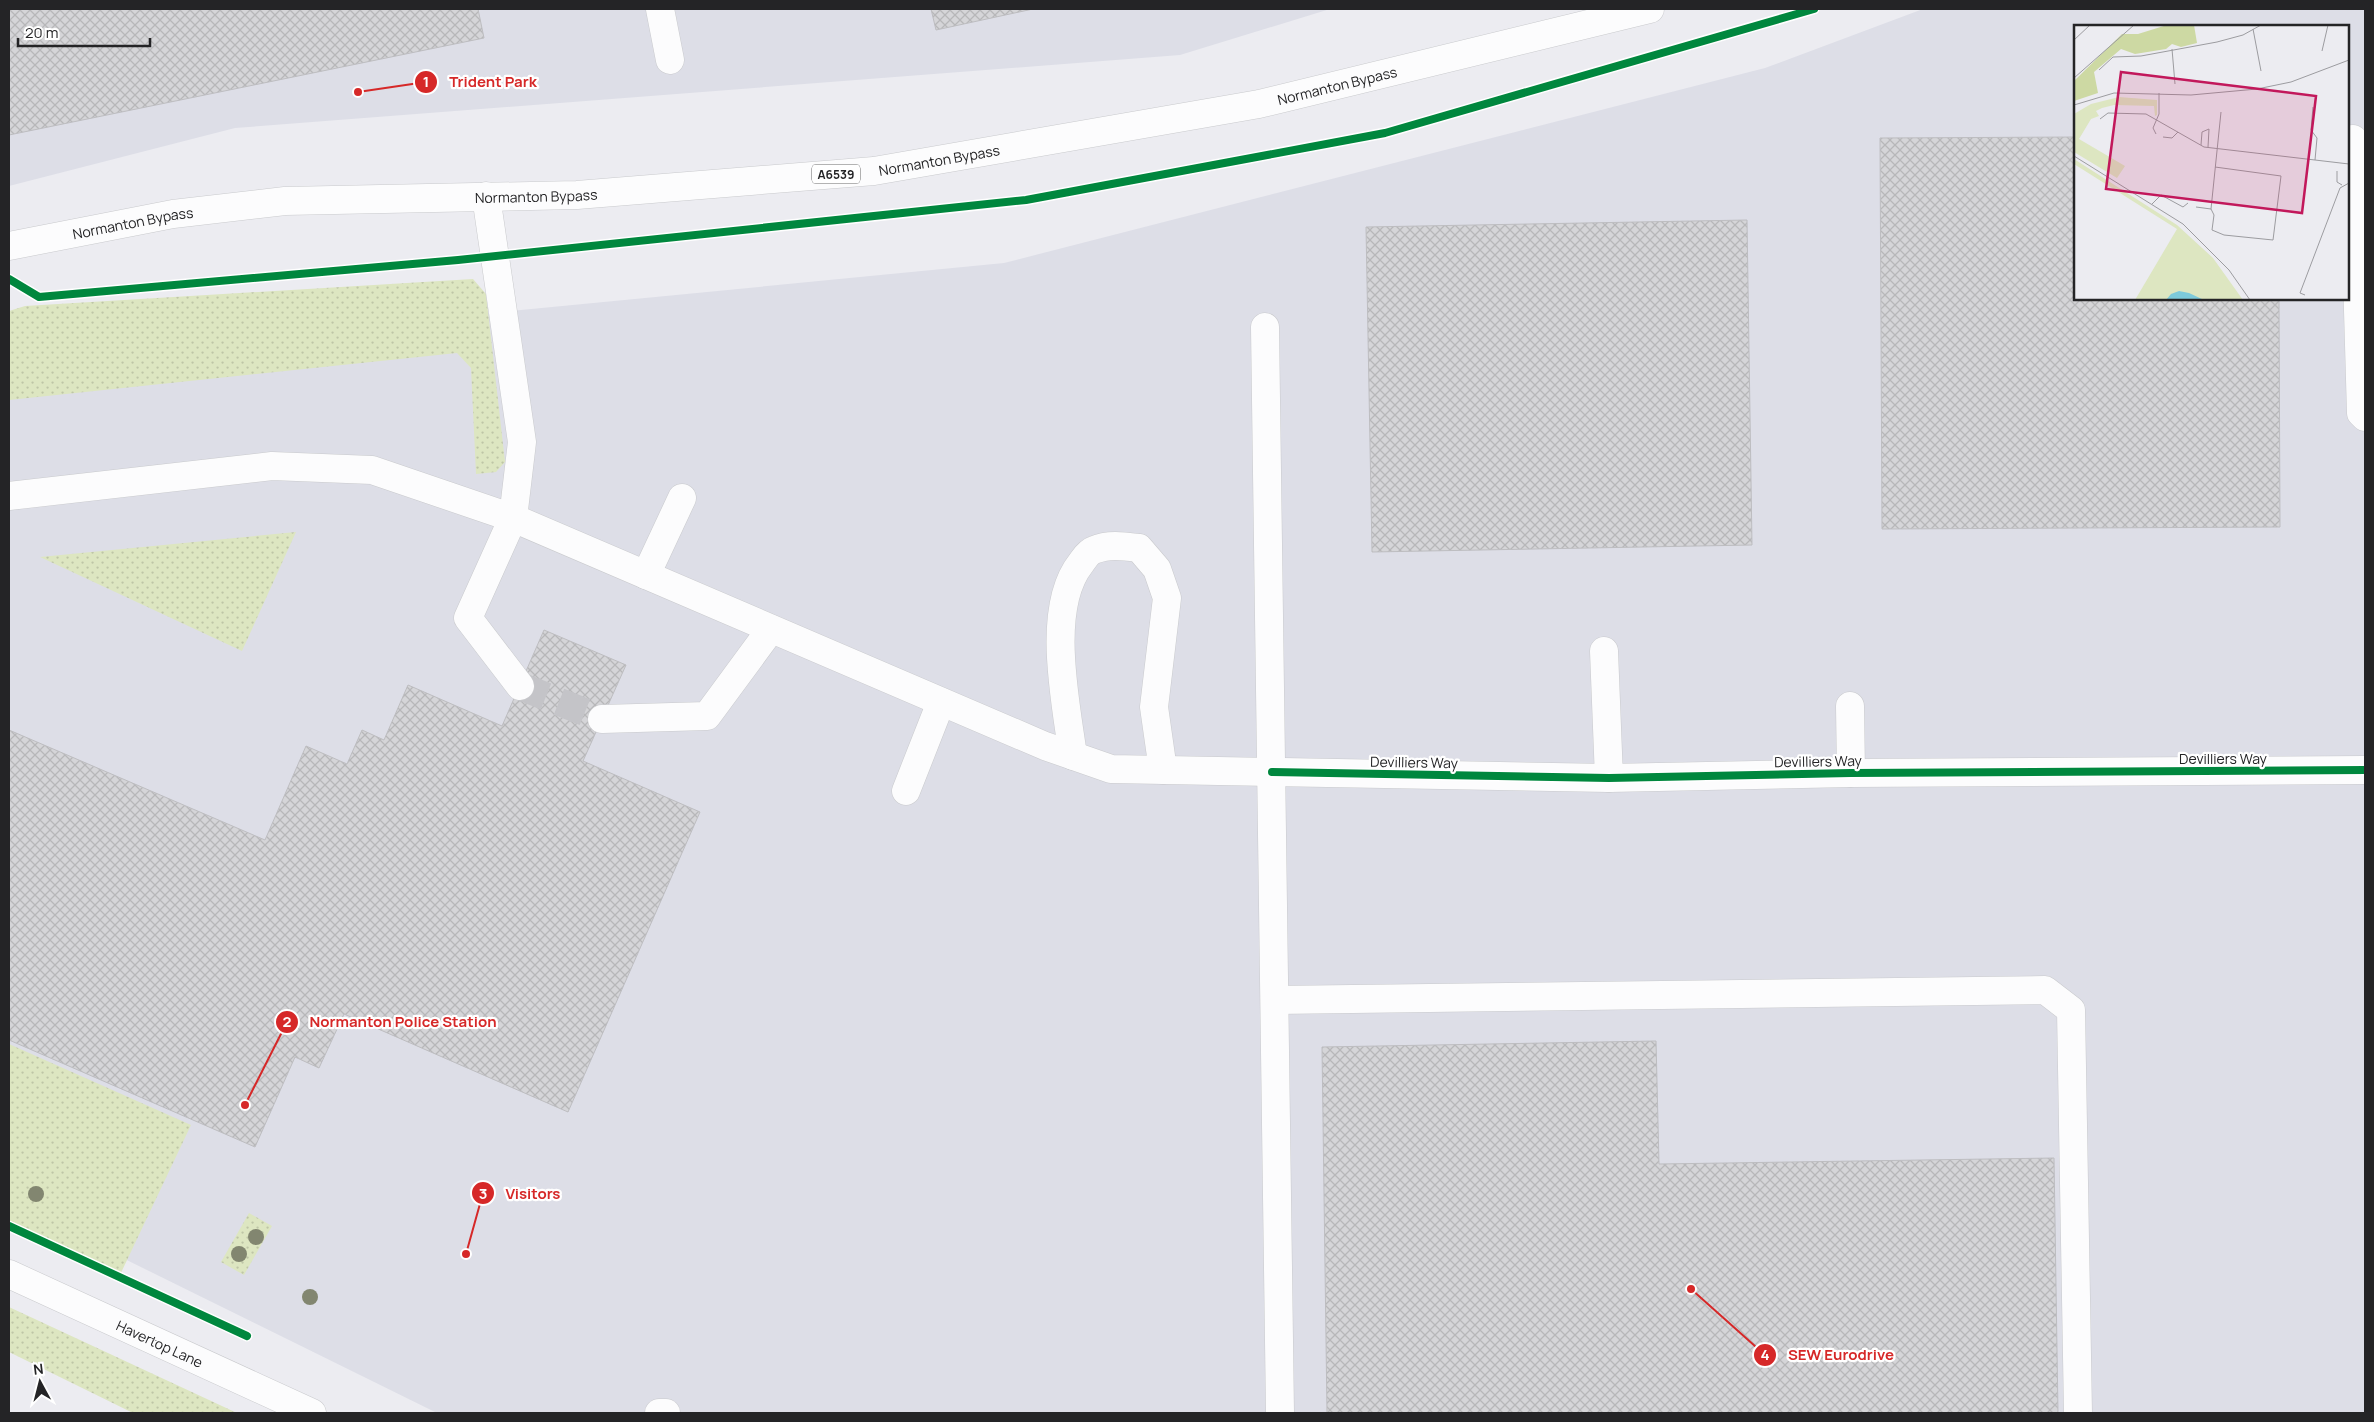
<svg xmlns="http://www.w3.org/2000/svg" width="2374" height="1422" viewBox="0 0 2374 1422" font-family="Manrope,sans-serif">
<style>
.built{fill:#dddee7;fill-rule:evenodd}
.grass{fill:url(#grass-dots)}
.building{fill:url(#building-cross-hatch);stroke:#bdbdc0}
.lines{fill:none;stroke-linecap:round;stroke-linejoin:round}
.minor-tunnel{stroke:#c4c4c8;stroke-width:28;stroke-dasharray:28 14;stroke-linecap:butt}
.minor-casing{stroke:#c9cacd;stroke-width:29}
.major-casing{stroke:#c9cacd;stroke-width:29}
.minor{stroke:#fcfcfd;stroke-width:28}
.major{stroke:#fcfcfd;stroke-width:28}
.cycleway-casing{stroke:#fff;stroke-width:11}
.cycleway{stroke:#00873e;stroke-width:8}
.tree{fill:#828670}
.labels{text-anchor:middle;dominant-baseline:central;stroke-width:4.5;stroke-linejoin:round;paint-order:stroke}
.shield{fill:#fff;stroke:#666667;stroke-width:1}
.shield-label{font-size:12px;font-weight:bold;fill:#242426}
.street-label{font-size:14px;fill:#242426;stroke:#fff}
.inset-road{fill:none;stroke:#9c9ca0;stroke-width:1}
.view{fill:#c2185b;fill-opacity:0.15;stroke:#c2185b;stroke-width:2.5}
.inset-edge{fill:none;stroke:#242426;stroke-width:2.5}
.leader{fill:none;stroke:#d62828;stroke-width:2}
.callout-dot{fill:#d62828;stroke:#fff;stroke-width:2}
.mark-label{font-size:15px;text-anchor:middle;font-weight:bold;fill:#fff}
.callout-label{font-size:15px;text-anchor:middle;font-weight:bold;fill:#d62828;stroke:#fff;stroke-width:4.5;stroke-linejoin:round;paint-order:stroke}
</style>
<defs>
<pattern id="grass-dots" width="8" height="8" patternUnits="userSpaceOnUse" patternTransform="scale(1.25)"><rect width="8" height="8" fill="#dde6c1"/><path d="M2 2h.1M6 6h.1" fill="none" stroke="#bec5a6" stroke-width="1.8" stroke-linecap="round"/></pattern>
<pattern id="building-cross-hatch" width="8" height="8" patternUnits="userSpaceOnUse" patternTransform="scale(1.25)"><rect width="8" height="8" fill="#d5d5d8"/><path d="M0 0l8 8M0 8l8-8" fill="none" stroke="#b7b7b9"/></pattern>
</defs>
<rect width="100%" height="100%" fill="#ececf1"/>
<g class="built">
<path d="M9,9H1330L1180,55L235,128L9,186Z"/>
<path d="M1923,9H2365V1413H437L9,1202V360L1004,263L1765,68ZM2075,26H2348V299H2075Z"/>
</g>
<g class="grass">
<path d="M473,279L486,294L505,462L496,472L476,474L471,368L457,353L9,400V311L25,306Z"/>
<path d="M296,532L242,651L40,557Z"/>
<path d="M9,1044L191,1125L119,1277L9,1227Z"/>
<path d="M249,1213L272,1226L244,1275L221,1262Z"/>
<path d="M9,1307L237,1413H133L9,1352Z"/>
</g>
<g class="building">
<path d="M9,9H478L484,38L9,135Z"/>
<path d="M931,9H1033L936,30Z"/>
<path d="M2075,137V299H2279L2280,527L1882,529L1880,138Z"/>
<path d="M1747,220L1752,545L1372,552L1366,227Z"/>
<path d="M544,630L626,665L583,761L700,812L568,1112L344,1014L319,1068L295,1057L255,1147L9,1040V730L265,840L306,746L347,764L362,730L384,740L408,685L502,726Z"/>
<path d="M1656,1041L1659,1164L2054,1158L2058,1413H1327L1322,1047Z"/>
</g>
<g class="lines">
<path class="minor-tunnel" d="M520,686L602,719"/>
<g class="minor-casing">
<g id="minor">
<path d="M660,9L670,60"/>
<path d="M2353,139L2361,413L2365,417"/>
<path d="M486,196L522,442L513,518L468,618L520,686"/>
<path d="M1265,327L1280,1413"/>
<path d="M9,496L272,466L372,470L513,518L1045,746L1111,769L1609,778L1851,773L2365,770"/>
<path d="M646,575L682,498"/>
<path d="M1604,651L1609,778"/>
<path d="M1850,706L1851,773"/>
<path d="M602,719L707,716L771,629"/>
<path d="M1073,756C1066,703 1045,608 1081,563C1084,559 1088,552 1094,550C1108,544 1123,546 1139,548L1157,569L1167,598L1154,707L1163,770"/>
<path d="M906,791L941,702"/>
<path d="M1275,1000L2045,990L2071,1010L2078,1413"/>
<path d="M659,1413H666"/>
</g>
</g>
<g class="major-casing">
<g id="major">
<path id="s1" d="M9,246L173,214L285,201L577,195L874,171L1259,104L1650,9"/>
<path id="s2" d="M9,1274L312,1413"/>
</g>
</g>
<use href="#minor" class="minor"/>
<use href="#major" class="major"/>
<g class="cycleway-casing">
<g id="cycleway">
<path d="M9,279L39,297L458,260L1026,200L1385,133L1814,9"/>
<path d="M1272,772L1609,778L1851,773L2365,770"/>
<path d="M9,1226L247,1336"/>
</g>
</g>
<use href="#cycleway" class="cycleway"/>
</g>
<g class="tree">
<circle cx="36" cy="1194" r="8"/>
<circle cx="256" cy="1237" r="8"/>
<circle cx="239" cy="1254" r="8"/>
<circle cx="310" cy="1297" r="8"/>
</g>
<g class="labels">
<rect class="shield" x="812" y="164.5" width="48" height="19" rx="4"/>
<g class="shield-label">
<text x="836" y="174">A6539</text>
</g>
<g class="street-label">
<text stroke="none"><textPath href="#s1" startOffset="1341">Normanton Bypass</textPath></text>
<text stroke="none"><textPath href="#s1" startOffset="936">Normanton Bypass</textPath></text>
<text stroke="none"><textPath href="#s1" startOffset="531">Normanton Bypass</textPath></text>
<text stroke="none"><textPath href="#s1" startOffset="126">Normanton Bypass</textPath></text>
<text x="2223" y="758">Devilliers Way</text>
<text transform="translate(1818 761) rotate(-1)">Devilliers Way</text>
<text transform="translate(1414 762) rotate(1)">Devilliers Way</text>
<text stroke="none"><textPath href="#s2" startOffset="166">Havertop Lane</textPath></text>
</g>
</g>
<g transform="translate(2074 25)">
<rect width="275" height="275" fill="#ececf1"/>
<path d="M45,72L83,75V90L81,91L80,81L40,80L28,83L22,86L25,91L17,94L5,114L51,141L43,153L0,127V89L17,79ZM0,134L103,200L139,233L169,275H130L105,266L92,275H61L103,204L0,139Z" fill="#dde6c1"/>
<path d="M93,0H120L123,18L107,22L98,19L92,24L61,29L47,24L20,47L24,68L0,76V56L48,9H64Z" fill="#cdd9a3"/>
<path d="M105,266L115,268L130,275H92L97,269Z" fill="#7dcadb"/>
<path class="inset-road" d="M179,4L187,46M0,15L16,0M98,24L101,59M248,26L254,0M25,45L39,32L67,31L143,17L169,10L187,0M0,53L60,0M0,80L40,68L117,70L183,64L217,57L275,35M239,82L237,105L243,113L241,135M26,94L34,88L72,89L130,122L275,139M82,109L79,103L85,89V68M89,112L98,113L104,107M127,120L128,107L135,104L134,122M0,131L109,199L155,245L176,275M263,146V157L268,160M78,179L87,170L109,182L114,178M122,182L137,184L147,87M137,184L140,190L138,205L150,210L199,215L207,151L141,142M231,270L226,268L266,163L275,158"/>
<path class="view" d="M47,47L242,71L228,188L32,164Z"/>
<rect width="275" height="275" class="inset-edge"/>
</g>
<path class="leader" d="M358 92L426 82M245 1105L287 1022M466 1254L483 1193M1691 1289L1765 1355"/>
<g class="callout-dot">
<circle cx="358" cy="92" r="5"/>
<circle cx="245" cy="1105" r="5"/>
<circle cx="466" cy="1254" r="5"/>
<circle cx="1691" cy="1289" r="5"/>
<circle cx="426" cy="82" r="12"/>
<circle cx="287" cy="1022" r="12"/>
<circle cx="483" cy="1193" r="12"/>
<circle cx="1765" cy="1355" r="12"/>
</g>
<g class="mark-label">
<text x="426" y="87">1</text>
<text x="287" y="1027">2</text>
<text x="483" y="1199">3</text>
<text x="1765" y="1360">4</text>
</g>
<g class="callout-label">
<text x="493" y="87">Trident Park</text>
<text x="403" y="1027">Normanton Police Station</text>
<text x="533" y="1199">Visitors</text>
<text x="1841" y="1360">SEW Eurodrive</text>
</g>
<rect width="2374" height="1422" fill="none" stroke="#242426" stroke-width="20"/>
<g transform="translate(40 1382) rotate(353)" stroke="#ffffff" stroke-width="4" paint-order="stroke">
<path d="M0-4L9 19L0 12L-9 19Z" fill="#242426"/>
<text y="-8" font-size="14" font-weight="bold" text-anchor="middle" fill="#242426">N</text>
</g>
<path d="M18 38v8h132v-8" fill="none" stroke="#242426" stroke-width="2.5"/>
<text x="25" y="38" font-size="15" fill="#242426" stroke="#ffffff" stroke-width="4" paint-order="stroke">20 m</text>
</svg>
